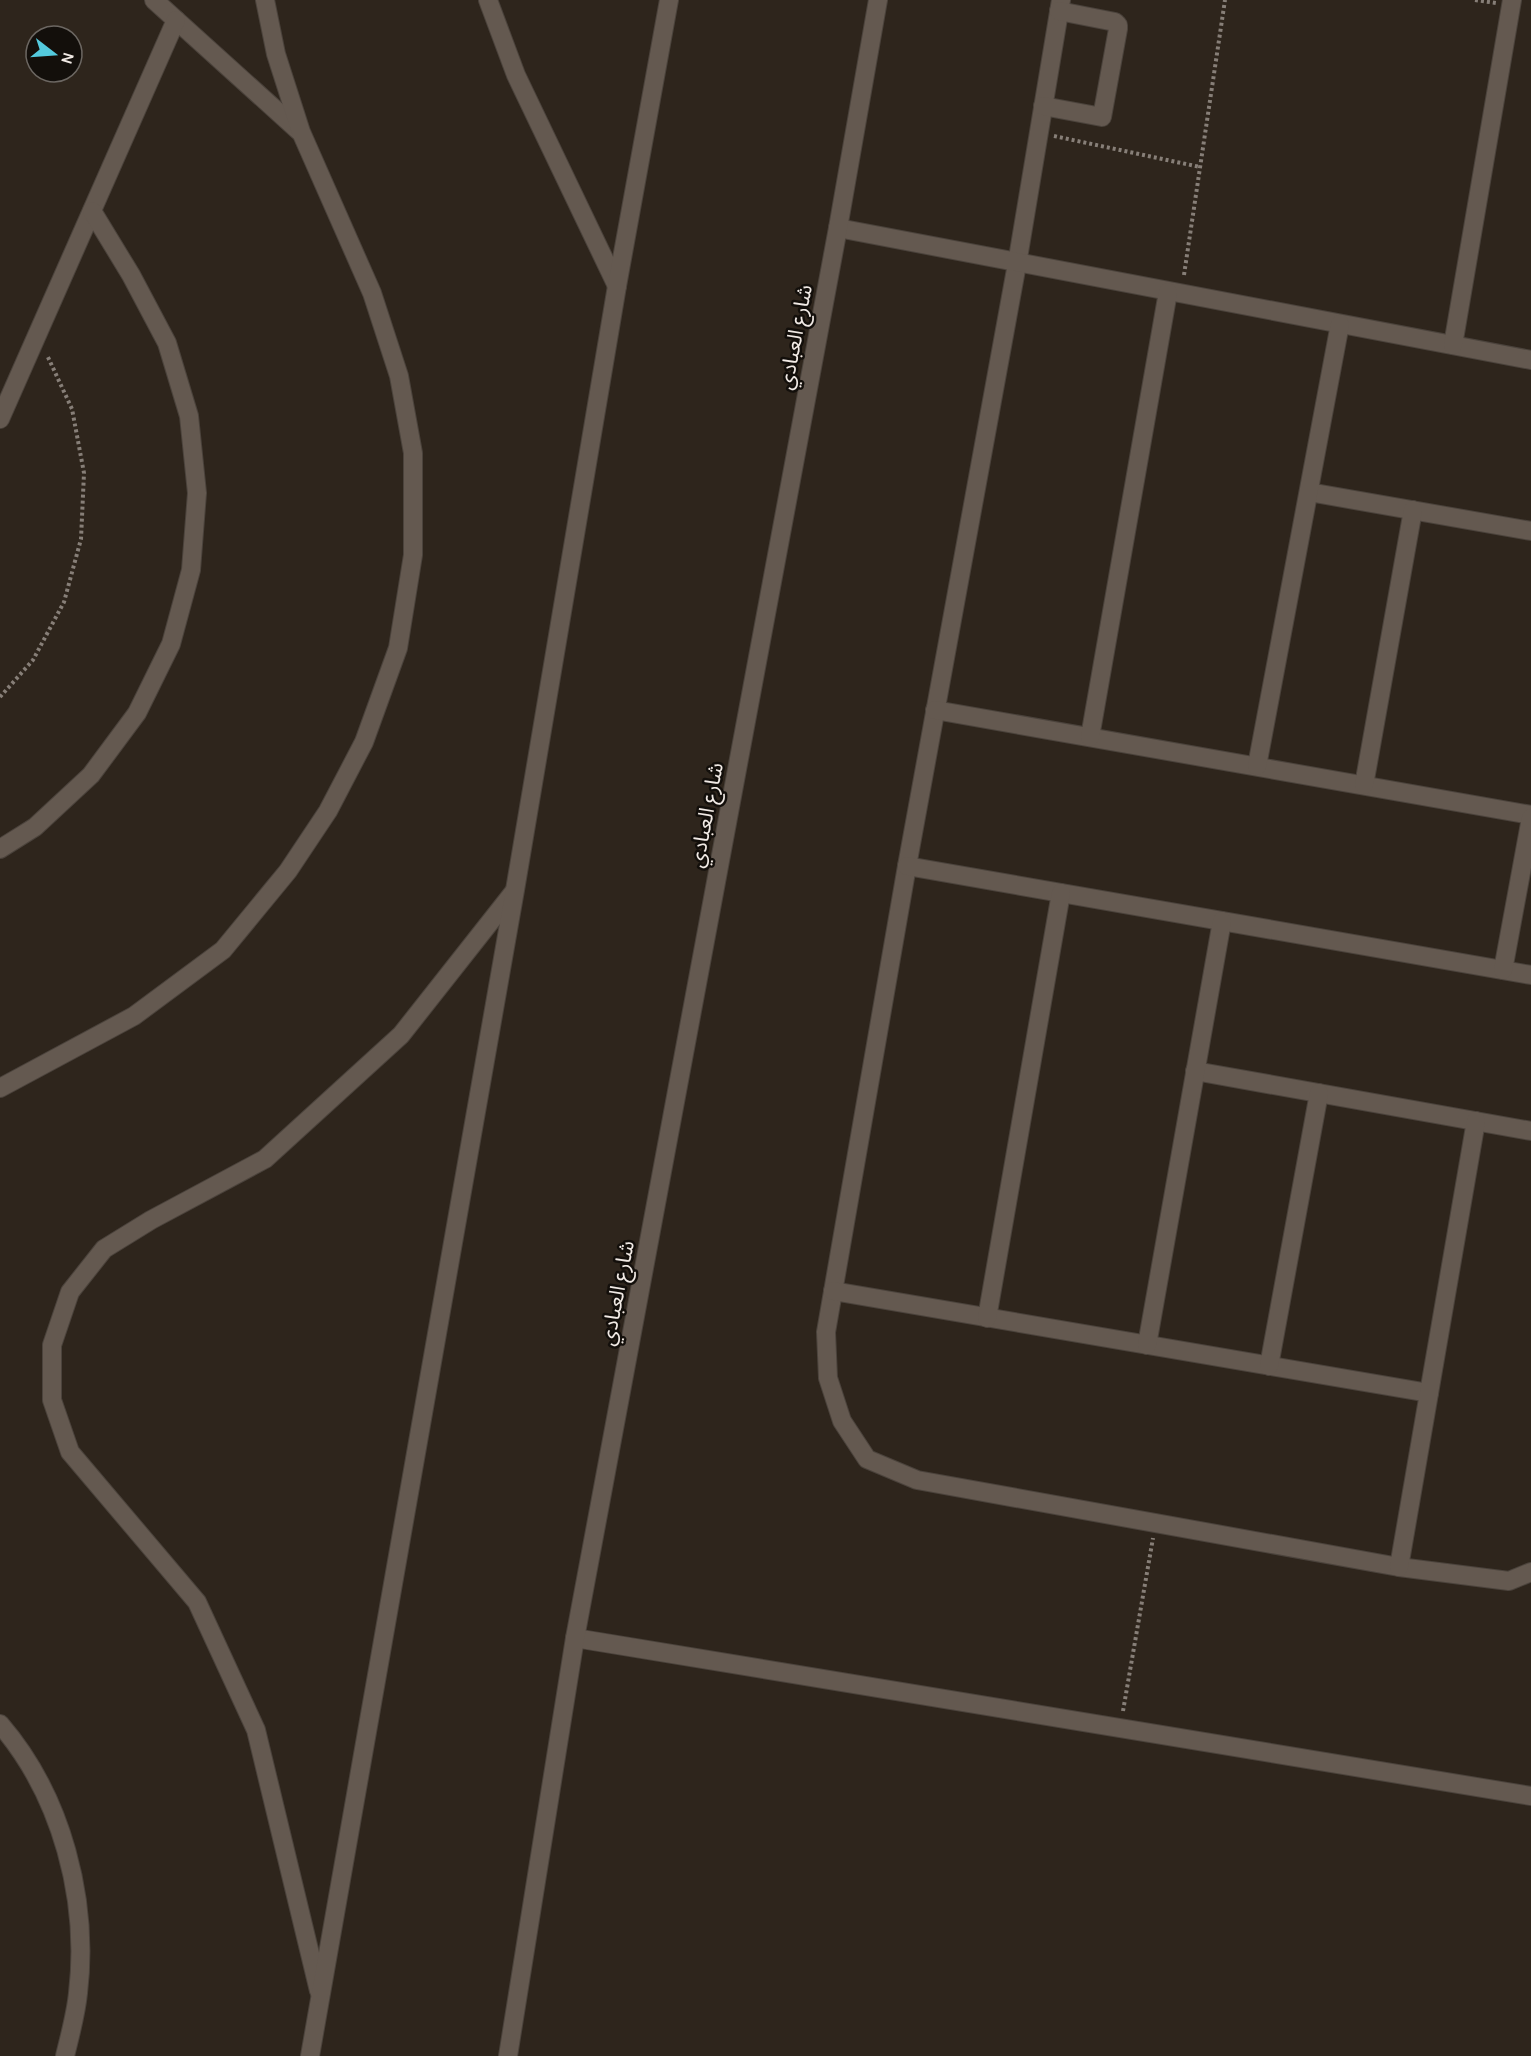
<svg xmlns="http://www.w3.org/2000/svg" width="1531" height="2056" viewBox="0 0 1531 2056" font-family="Karla,'Noto Sans Arabic',sans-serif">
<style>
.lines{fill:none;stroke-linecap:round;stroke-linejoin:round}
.minor-casing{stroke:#4b433c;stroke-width:20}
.path{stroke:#877f78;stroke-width:4;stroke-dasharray:3 3;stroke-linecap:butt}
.minor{stroke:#645950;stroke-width:18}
.labels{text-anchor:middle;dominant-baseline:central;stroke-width:5;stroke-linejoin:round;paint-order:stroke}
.street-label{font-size:21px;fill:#f1eae5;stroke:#130f0b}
</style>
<rect width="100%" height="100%" fill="#2e251c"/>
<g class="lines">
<g class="minor-casing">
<g id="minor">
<path d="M154,0L299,131"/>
<path d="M488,0L516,75L617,286"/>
<path d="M1061,0L1017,264L907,866L826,1332L828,1378L842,1421L867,1459L917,1480L1399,1567L1509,1581L1531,1572"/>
<path d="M1043,106L1102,117L1118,29V25L1115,22L1059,11"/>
<path d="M838,228L1531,360"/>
<path d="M1453,345L1512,0"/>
<path d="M0,419L176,20"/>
<path d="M1309,492L1531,531"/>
<path d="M935,710L1531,815"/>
<path d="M1090,737L1168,292"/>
<path d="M1257,766L1340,324"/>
<path d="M1364,785L1413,510"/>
<path d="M0,849L35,827L91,775L137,713L171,644L191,570L197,493L189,416L167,343L131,275L92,211"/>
<path d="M907,866L1531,975"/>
<path d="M1503,970L1531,818"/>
<path d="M1195,1071L1531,1131"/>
<path d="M0,1088L134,1016L223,950L288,871L328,811L364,742L398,648L413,555V453L399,376L372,293L301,132L276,54L265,0"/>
<path d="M833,1291L1429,1393"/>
<path d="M987,1318L1061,893"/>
<path d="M1147,1345L1222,921"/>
<path d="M1269,1366L1319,1093"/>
<path d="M1399,1567L1476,1121"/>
<path d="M575,1638L1531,1796"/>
<path d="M0,1724C62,1796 89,1900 78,1993C76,2014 70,2035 65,2056"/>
<path d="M319,1991L256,1730L197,1602L70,1452L52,1400V1345L70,1292L104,1249L151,1220L265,1159L401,1035L513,893"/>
<path d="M310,2056L515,890L617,286L669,0"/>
<path d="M508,2056L575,1638L838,228L878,0"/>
</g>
</g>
<g class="path">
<path d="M1475,0L1496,3"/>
<path d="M1054,136L1200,167"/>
<path d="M1184,275L1225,0"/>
<path d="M0,697L33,660L64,602L81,539L84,473L72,409L47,355"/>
<path d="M1123,1711L1153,1538"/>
</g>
<use href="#minor" class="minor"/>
</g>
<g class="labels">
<g class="street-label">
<text transform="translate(795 337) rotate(-79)">شارع العبادي</text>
<text transform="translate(706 815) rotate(-79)">شارع العبادي</text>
<text transform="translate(617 1293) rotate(-79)">شارع العبادي</text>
</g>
</g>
<g transform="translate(54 54) rotate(107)"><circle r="28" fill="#130f0b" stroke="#6c6762" stroke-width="1.5"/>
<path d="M0-4.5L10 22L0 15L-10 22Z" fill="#54cade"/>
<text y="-9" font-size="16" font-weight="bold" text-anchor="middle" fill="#f1eae5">N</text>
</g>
</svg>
